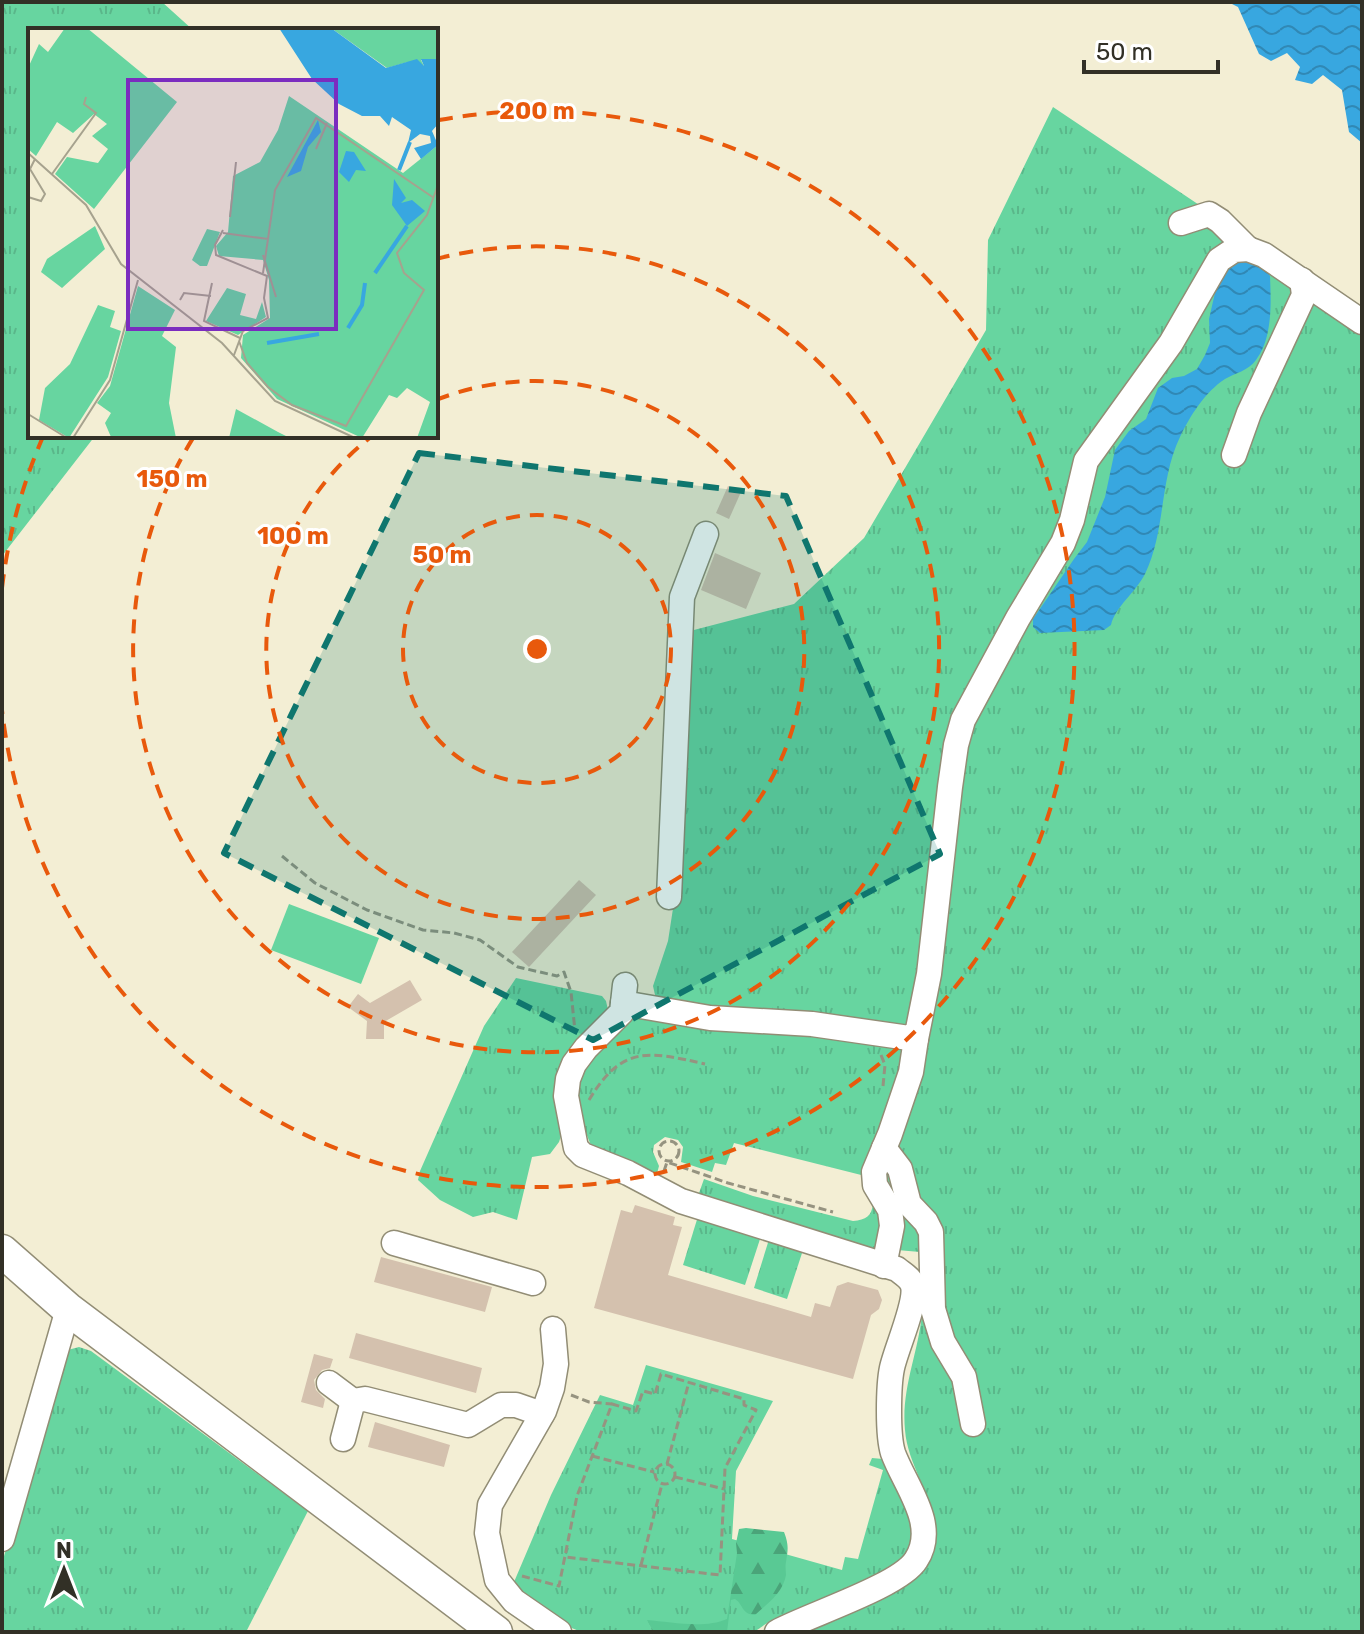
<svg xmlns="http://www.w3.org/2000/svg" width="1364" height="1634" viewBox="0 0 1364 1634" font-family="Rubik,sans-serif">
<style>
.grass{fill:url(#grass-tufts)}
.forest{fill:url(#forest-firs)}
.park{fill:#67d5a0}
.water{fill:url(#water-waves)}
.building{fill:#d4c1ae}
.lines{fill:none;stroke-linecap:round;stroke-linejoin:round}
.minor-casing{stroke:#928d75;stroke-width:27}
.major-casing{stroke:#928d75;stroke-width:35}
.path{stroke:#969380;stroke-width:3;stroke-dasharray:8 4;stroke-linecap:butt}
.minor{stroke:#fff;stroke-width:24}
.major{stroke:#fff;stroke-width:32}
.marked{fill:#0f766e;fill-opacity:0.2;stroke:#0f766e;stroke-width:6;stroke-dasharray:16 10;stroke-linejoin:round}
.ring{fill:none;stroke:#e8590c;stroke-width:4;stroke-dasharray:14 10}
.inset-river{fill:none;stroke:#38a7e0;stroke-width:4}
.inset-road{fill:none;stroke:#a6a28e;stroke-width:2}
.view{fill:#7b2cbf;fill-opacity:0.15;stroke:#7b2cbf;stroke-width:4}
.inset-edge{fill:none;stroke:#323026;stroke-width:4}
.centre{fill:#e8590c;stroke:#fff;stroke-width:4}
.ring-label{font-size:24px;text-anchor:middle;font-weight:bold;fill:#e8590c;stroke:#fff;stroke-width:6;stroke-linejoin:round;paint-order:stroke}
</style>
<defs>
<pattern id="grass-tufts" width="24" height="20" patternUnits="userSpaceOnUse" patternTransform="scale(2)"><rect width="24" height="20" fill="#67d5a0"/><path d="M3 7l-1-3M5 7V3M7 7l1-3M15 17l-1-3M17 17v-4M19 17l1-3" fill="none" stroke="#5ab78a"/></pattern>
<pattern id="forest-firs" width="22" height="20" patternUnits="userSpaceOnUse" patternTransform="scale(2)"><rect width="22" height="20" fill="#59c994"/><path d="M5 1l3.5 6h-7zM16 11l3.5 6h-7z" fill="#4aa479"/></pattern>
<pattern id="water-waves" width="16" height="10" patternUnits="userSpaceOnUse" patternTransform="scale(2)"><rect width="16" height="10" fill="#38a7e0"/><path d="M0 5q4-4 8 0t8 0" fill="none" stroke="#3088b5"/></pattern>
</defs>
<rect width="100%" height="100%" fill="#f3eed4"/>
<g class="grass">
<path d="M2,2H162L193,30H30V436H95L2,556Z"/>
<path d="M1053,107L1362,314V1632H802L906,1586C922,1574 934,1562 936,1542C940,1504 908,1470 905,1430C901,1389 918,1354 922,1314C924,1294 921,1272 920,1252L897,1250L895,1194L889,1182L734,1143L726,1165L715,1163L712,1172L681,1162L683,1147L678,1140L665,1137L654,1145L653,1152L659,1166L655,1181L592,1148L574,1103L581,1068L631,1019L642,1017L656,999L653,986L668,941L676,889L690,631L794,604L864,538L986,330L988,240Z"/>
<path d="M516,978L602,996L606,1001L608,1010L596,1030L559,1142L550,1154L532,1157L517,1220L493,1212L473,1217L440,1200L418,1180L420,1171L484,1026Z"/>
<path d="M704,1179L753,1196L853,1221C866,1220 872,1216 873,1203L882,1207L878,1253L698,1196Z"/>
<path d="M699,1213L762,1233L745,1285L683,1265Z"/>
<path d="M770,1236L804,1247L787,1299L754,1288Z"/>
<path d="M79,1347L91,1351L308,1511L246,1632H2V1563L64,1351Z"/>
<path d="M646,1365L773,1401L736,1471L732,1539L842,1570L845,1557L858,1559L883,1470L869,1465L872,1458L883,1459C895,1484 926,1526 907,1554C903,1559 897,1563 893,1568L770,1621L754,1632H582C557,1623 527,1606 514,1582L551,1495L600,1395L633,1405Z"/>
</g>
<path class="forest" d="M746,1528L784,1532C789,1545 788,1550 786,1562C785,1567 786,1571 786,1575C783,1593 767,1604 755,1615C741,1614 744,1605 735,1599L731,1600L727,1632H654L647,1620C672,1622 704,1629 727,1619L737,1553L736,1543L739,1529Z"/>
<path class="park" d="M289,904L379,938L361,984L271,950Z"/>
<g class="water">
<path d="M1228,2H1362V143L1349,132L1342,90L1323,75L1312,84L1295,80L1300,67L1287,53L1271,61L1259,54L1238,7Z"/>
<path d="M1243,260C1255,262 1265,265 1270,276C1271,302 1273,338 1256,360C1248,371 1235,373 1225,379C1205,392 1190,416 1180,437C1159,481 1166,530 1145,574C1136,592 1115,607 1111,625L1104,630L1040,633L1033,627V619L1074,559L1087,542L1105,497L1115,450L1129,431L1146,419L1158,388L1172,378L1184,376L1197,369L1205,355L1210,343L1209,319L1217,284L1231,264Z"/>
</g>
<g class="building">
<path d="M728,486L741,492L729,519L716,513Z"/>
<path d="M715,553L761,573L746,609L701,590Z"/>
<path d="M579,880L596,895L529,967L512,952Z"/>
<path d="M410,980L422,1000L384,1022V1039H366L367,1021L348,1007L358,994L370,1003Z"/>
<path d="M635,1205L675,1217L673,1225L682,1227L668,1275L811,1317L815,1303L830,1307L837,1286L848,1282L878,1290L882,1300L879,1309L871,1315L853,1379L594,1308L621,1210L632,1213Z"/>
<path d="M381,1257L492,1287L485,1312L374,1282Z"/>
<path d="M356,1333L482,1368L476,1393L349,1358Z"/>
<path d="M314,1354L333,1359L330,1368L322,1370L314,1380L316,1390L325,1399L323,1408L301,1402Z"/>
<path d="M375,1422L450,1445L444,1467L368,1447Z"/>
</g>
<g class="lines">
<g class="minor-casing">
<g id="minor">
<path d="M1181,223L1209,214L1220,221L1248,249"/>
<path d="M1234,455L1249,413L1304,295L1302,280"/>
<path d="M669,897L682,597L706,534"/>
<path d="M625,985L622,1012L586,1048L574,1064L568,1079L566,1096L576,1148L583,1155L628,1173L681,1201L897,1269C903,1274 911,1278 913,1286C917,1303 896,1349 892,1368C889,1382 889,1397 889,1411C889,1424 889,1440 893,1453C905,1486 939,1525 916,1560C900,1586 808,1615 777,1632"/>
<path d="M623,1003L710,1018L812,1024L916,1039L929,974L950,787L956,745L963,720L1018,618L1063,543L1072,520L1086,461L1171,343L1219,260L1234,250L1248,249L1264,255L1362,322"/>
<path d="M884,1148L900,1169L909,1204L926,1222L931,1232L933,1309L943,1342L964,1377L973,1424"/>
<path d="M394,1243L533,1283"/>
<path d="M884,1266L892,1226L890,1210L875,1185L874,1172L890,1134L911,1072L916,1039"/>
<path d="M553,1329L556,1364L552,1388L544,1411L490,1505L487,1533L497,1580L514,1601L559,1632"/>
<path d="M329,1383L353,1401"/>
<path d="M343,1439L353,1401L365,1399L468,1425L501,1405H516L542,1414"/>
<path d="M2,1539L68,1309"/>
</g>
</g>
<g class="major-casing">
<path id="major" d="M2,1251L68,1309L496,1632"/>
</g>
<g class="path">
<path d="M282,856L315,883L367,910L423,930L454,933L480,940L518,967L557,976L564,972L571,992L575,1031"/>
<path d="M881,1055L885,1065L883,1086"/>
<path d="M589,1100C622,1045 648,1051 705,1064"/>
<circle cx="669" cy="1151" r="10"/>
<path d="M664,1171L667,1162L728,1183L833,1212"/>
<path d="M571,1395L589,1402L612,1404"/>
<path d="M592,1456L654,1472"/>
<circle cx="665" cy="1474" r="10"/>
<path d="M667,1464L689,1382"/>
<path d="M675,1477L724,1489"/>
<path d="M641,1565L662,1484"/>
<path d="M522,1576L559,1586L577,1496L612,1404L636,1411L643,1391L655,1394L661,1374L744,1399V1405L756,1410L725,1468L720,1575L565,1557"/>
</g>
<use href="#minor" class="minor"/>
<use href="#major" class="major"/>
</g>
<path class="marked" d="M419,453L786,496L940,854L593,1040L224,853Z"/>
<g class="ring">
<circle cx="537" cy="649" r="134"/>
<path d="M436 400A269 269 0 1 1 371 437"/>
<path d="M436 259A403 403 0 1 1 193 438"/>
<path d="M2 588A538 538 0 0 1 42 439M439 120A538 538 0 1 1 2 710"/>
</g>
<g transform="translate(28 28)">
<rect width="410" height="410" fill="#f3eed4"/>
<path d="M37,0H59L149,74L66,181L27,146L39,129L70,135L80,121L64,108L79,96L66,86L45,105L29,94L8,128L0,121V40L11,16L20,24ZM261,68L375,145L410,117V410H389L402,374L379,360L369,370L361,367L334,410L249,371L213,330L215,307L242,290L241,252L235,232L191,228L188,218L200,204L205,148L232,134L250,102ZM67,198L77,221L34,260L13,244L19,231ZM179,201L192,204L179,238H172L164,232ZM110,258L147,282L134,308L148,319L141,375L148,410L83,409L77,395L83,385L69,375L82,358ZM199,260L218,266L212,287L228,291L234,274L238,289L210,307L178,293ZM70,277L87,283L82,299L93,303L80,349L41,410L11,392L17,360L42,336ZM208,381L250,404L262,410H201Z" fill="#67d5a0"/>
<path d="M303,0H410V31L393,32L396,38L380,34L359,40Z" fill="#67d5a0"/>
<path d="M251,0H303L358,40L389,31L396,38L393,31H410V96L404,103L410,117L393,131L386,120L403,115L402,108L392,106L380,115L383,102L364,89L361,98L352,88H334L311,76L284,51ZM290,92L293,104L280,119L273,143L259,149ZM318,123L326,124L338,143L328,142L321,154L311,144ZM366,151L378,170L373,175L384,172L397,183L379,198L364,177Z" fill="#38a7e0"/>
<path class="inset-river" d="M371,142L382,114M347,245L379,198M320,300L334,277L337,255M239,315L291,306"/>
<path class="inset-road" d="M288,121L299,95M0,125L58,177L93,236L194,315L247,373L327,410M24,146L68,85L56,76L58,69M0,169L13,173L17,166L2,141L7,131M202,189L208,134M195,202L187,217L188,227L239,248L236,270L240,290L215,303L206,327M195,205L240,211L247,162L288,90L406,170M235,227L248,269M235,245L240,211M184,255L176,293L212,310M152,272L156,265L183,268M211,313L219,335L240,359L264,377L318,398L396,262L376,245L369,225L399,187L410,157M0,386L39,410M45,410L82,352L110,252"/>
<path class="view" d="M100,52H308V301H100Z"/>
<rect width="410" height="410" class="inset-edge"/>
</g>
<circle cx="537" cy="649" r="12" class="centre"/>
<g class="ring-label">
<text x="537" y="119">200 m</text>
<text x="172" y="487">150 m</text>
<text x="293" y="544">100 m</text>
<text x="442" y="563">50 m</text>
</g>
<rect width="1364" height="1634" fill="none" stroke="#323026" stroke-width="8"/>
<g transform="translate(64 1570)" stroke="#ffffff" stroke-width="6" paint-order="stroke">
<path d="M0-6L14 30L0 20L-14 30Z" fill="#323026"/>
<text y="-12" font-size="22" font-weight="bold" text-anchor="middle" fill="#323026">N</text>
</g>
<path d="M1084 60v12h134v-12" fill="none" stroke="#323026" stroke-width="4"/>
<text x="1096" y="60" font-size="24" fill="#323026" stroke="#ffffff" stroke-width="6" paint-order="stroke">50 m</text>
</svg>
